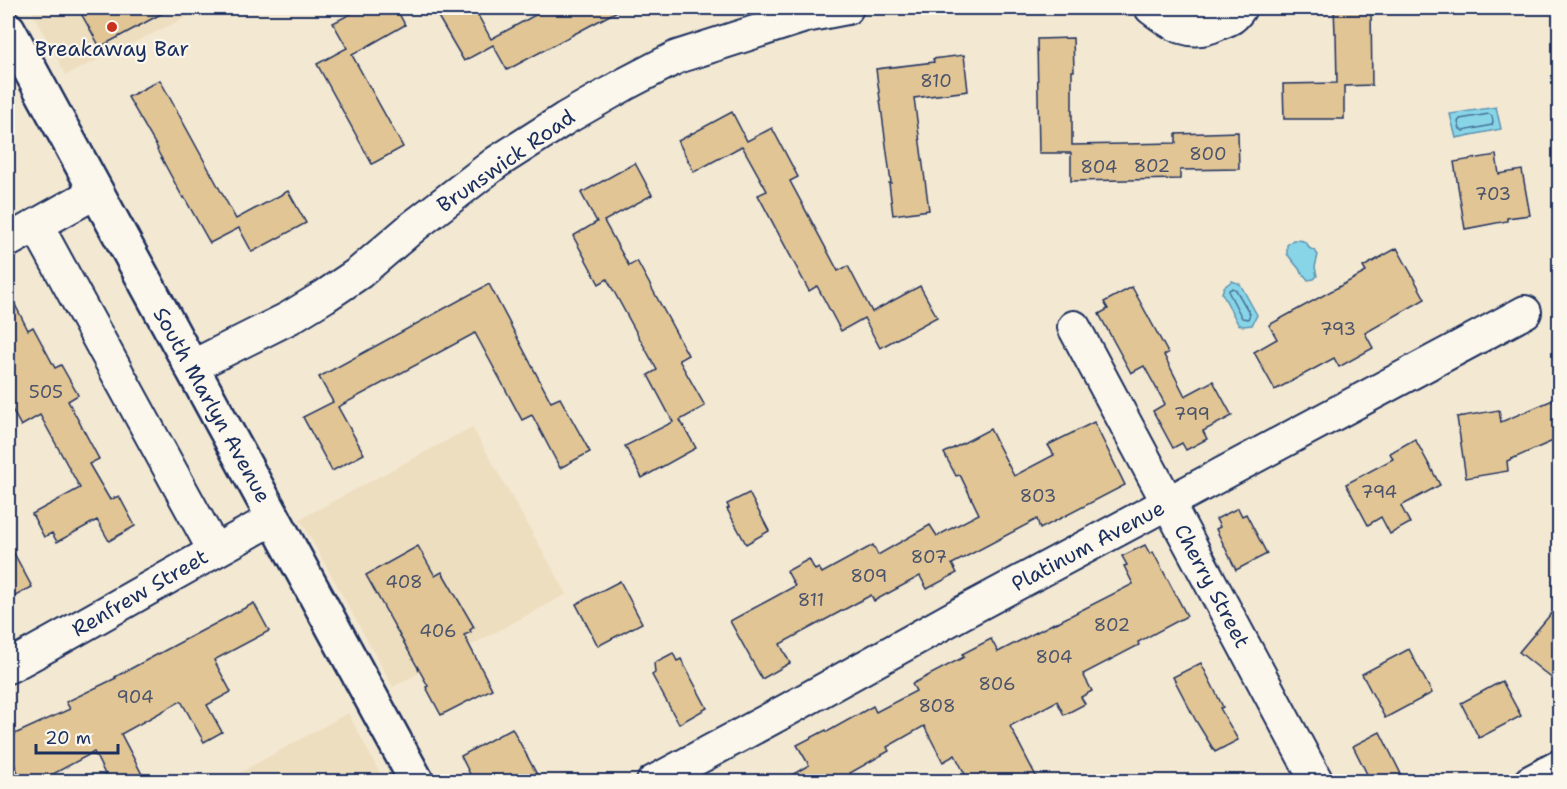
<svg xmlns="http://www.w3.org/2000/svg" width="1567" height="789" viewBox="0 0 1567 789" font-family="'Shantell Sans',sans-serif">
<style>
.built{fill:#eedec0}
.water{fill:#88d5e8;stroke:#5c93b1;stroke-width:1.5}
.lines{fill:none;stroke-linecap:round;stroke-linejoin:round}
.shore{stroke:#477195;stroke-width:1.5}
.building{fill:#e1c595;stroke:#1b2f5e;stroke-width:1.5}
.street-casing{stroke:#1b2f5e;stroke-width:36}
.secondary-casing{stroke:#1b2f5e;stroke-width:38}
.street{stroke:#fbf7ec;stroke-width:32}
.secondary{stroke:#fbf7ec;stroke-width:33}
.poi-dot{fill:#c8321e;stroke:#fbf7ec;stroke-width:2}
.labels{text-anchor:middle;dominant-baseline:central;stroke-width:4.5;stroke-linejoin:round;paint-order:stroke}
.number-label{font-size:18px;fill:#4c546c}
.poi-label{font-size:21px;fill:#1b2f5e;stroke:#fbf7ec}
.street-label{font-size:21px;fill:#1b2f5e;stroke:#fbf7ec}
</style>
<rect width="100%" height="100%" fill="#f3e8d2"/>
<filter id="ink" filterUnits="userSpaceOnUse"><feTurbulence type="fractalNoise" baseFrequency=".0167" numOctaves="2"/><feDisplacementMap in="SourceGraphic" scale="12" xChannelSelector="R" yChannelSelector="G"/><feConvolveMatrix kernelMatrix="1 2 1 2 8 2 1 2 1" color-interpolation-filters="sRGB"/></filter>
<g filter="url(#ink)">
<g class="built">
<path d="M30,8H206L66,75Z"/>
<path d="M472,427L567,594L393,687L300,519Z"/>
<path d="M348,713L384,781H225Z"/>
</g>
<g class="water">
<path d="M1496,107L1501,129L1456,138L1450,114Z"/>
<path d="M1293,240C1300,240 1307,240 1309,248L1315,251L1318,255L1315,267L1317,276L1314,279L1308,280L1287,254V245Z"/>
<path d="M1232,281L1240,284L1257,315L1252,325L1243,326L1238,324L1222,293L1224,287Z"/>
</g>
<g class="lines">
<g class="shore">
<path d="M1489,114L1492,116L1493,122L1492,125L1463,131L1460,129L1458,122L1460,119Z"/>
<path d="M1233,288L1236,290L1250,314L1248,319L1242,318L1229,293V290Z"/>
</g>
</g>
<g class="building">
<path d="M78,8H172L100,47Z"/>
<path d="M362,8H396L405,25L352,55L403,147L372,164L317,64L347,48L333,23Z"/>
<path d="M433,8H474L491,39L548,8H623L507,70L493,45L464,61Z"/>
<path d="M1334,8H1371L1372,85L1344,86V119H1284L1283,84L1337,83L1336,33H1335Z"/>
<path d="M1073,38L1074,71H1072V145L1176,143V134L1238,132L1239,169L1180,170V179L1071,181V153H1039L1037,39Z"/>
<path d="M964,55L968,91L914,98L929,210L893,215L889,183H891L876,69L934,62L933,59Z"/>
<path d="M160,80L236,219L288,191L306,223L252,252L239,228L210,243L184,197L183,198L157,150L158,149L128,97Z"/>
<path d="M732,112L747,141L772,128L798,177L790,181L838,271L848,266L872,312L920,286L937,317L880,348L864,318L841,331L817,286L809,291L758,195L767,191L742,146L694,172L678,141Z"/>
<path d="M1496,155L1499,174L1522,170L1530,215L1507,218V221L1465,229L1454,162Z"/>
<path d="M635,163L652,195L604,221L629,266L637,261L688,355L679,360L705,406L680,420L696,448L642,478L625,446L673,422L648,375L657,370L607,279L599,284L573,236L597,222L581,193Z"/>
<path d="M1397,248L1425,299L1365,333L1373,348L1339,367L1334,358L1275,390L1254,352L1277,339L1269,325L1366,272L1363,267Z"/>
<path d="M489,284L551,402L560,398L590,452L560,468L532,415L522,420L475,333L338,407L364,454L332,471L303,417L333,402L319,377Z"/>
<path d="M1132,287L1168,353L1164,355L1185,396L1213,381L1232,416L1203,431L1207,439L1186,450L1182,443L1173,448L1153,411L1165,404L1144,366L1131,373L1099,314L1108,309L1104,302Z"/>
<path d="M8,291L28,330L33,327L55,368L61,365L78,395L68,401L99,459L89,464L110,500L119,496L135,526L109,541L97,520L57,542L52,533L44,537L32,514L80,488L40,415L21,426L8,402Z"/>
<path d="M1560,397V438L1507,461L1508,471L1466,478L1457,417L1499,410L1501,422Z"/>
<path d="M1094,422L1125,485L1040,529L1037,519L952,564L957,573L927,589L920,576L874,601L871,595L862,600L780,644L790,663L762,679L730,621L795,586L787,571L809,559L815,570L819,568L822,573L873,545L878,555L930,525L937,536L979,514L960,475L956,476L944,453L990,429L1014,476L1054,455L1048,445Z"/>
<path d="M1415,439L1440,485L1401,506L1410,523L1390,534L1381,517L1368,525L1346,484L1393,459L1390,453Z"/>
<path d="M749,493L769,531L746,544L727,509L729,508L727,504Z"/>
<path d="M1238,508L1242,516L1246,514L1267,554L1236,570L1216,529L1220,527L1216,519Z"/>
<path d="M8,542L32,587L8,600Z"/>
<path d="M1145,545L1150,554L1153,552L1187,616L1138,642L1139,645L1083,674L1092,691L1081,697L1085,704L1064,715L1057,701L1010,726L1039,782H969L955,755L943,762L924,726L887,747L889,751L850,773L855,782H780L809,765L797,745L826,730L827,732L873,706L876,712L916,691L912,684L964,657L962,654L991,639L998,652L1056,622V623L1133,584L1124,566L1127,565L1122,556Z"/>
<path d="M418,546L435,576L442,572L474,627L470,630L471,632L464,635L492,689L441,715L426,687L428,686L366,575Z"/>
<path d="M620,581L642,623L598,646L576,604Z"/>
<path d="M254,603L269,631L214,660L231,692L207,705L222,732L204,742L181,701L121,734L146,782H109L94,752L51,775L54,782H22L8,749V737L70,709L66,702L116,678L115,677Z"/>
<path d="M1560,603V685L1519,652Z"/>
<path d="M1409,649L1432,693L1385,718L1362,674Z"/>
<path d="M673,653L677,661L681,659L707,708L679,724L652,675L655,673L654,663Z"/>
<path d="M1201,663L1223,707L1220,708L1238,740L1215,752L1196,721L1173,677Z"/>
<path d="M1502,681L1521,716L1479,738L1461,703Z"/>
<path d="M512,728L541,782H474L461,756Z"/>
<path d="M1380,732L1405,782H1371L1353,746Z"/>
</g>
<g class="lines">
<g class="street-casing">
<g id="street">
<path d="M1151,8C1174,25 1190,37 1217,24C1229,19 1233,19 1240,8"/>
<path d="M37,226L214,550"/>
<path d="M8,241L96,192"/>
<path d="M1074,327L1317,782"/>
<path d="M191,367L289,318L325,296L359,273L414,226L497,162L566,118L627,83L677,57L805,16L847,8"/>
<path d="M8,667C97,619 184,567 273,519"/>
<path d="M653,782L787,710L960,614L1525,312"/>
<path d="M1530,782L1560,766"/>
</g>
</g>
<g class="secondary-casing">
<path id="secondary" d="M8,29L417,782"/>
</g>
<use href="#street" class="street"/>
<use href="#secondary" class="secondary"/>
</g>
</g>
<circle class="poi-dot" cx="112" cy="27" r="6"/>
<g class="labels">
<g class="number-label">
<text x="936" y="81">810</text>
<text x="1208" y="154">800</text>
<text x="1152" y="166">802</text>
<text x="1099" y="167">804</text>
<text x="1493" y="194">703</text>
<text x="1338" y="329">793</text>
<text x="46" y="392">505</text>
<text x="1192" y="414">799</text>
<text x="1379" y="492">794</text>
<text x="1038" y="496">803</text>
<text x="929" y="557">807</text>
<text x="869" y="576">809</text>
<text x="404" y="582">408</text>
<text x="811" y="600">811</text>
<text x="1112" y="625">802</text>
<text x="438" y="631">406</text>
<text x="1054" y="657">804</text>
<text x="997" y="684">806</text>
<text x="135" y="697">904</text>
<text x="937" y="706">808</text>
</g>
<g class="poi-label">
<text x="112" y="49">Breakaway Bar</text>
</g>
<g class="street-label">
<text transform="translate(506 161) rotate(-35)">Brunswick Road</text>
<text transform="translate(212 405) rotate(61)">South Marlyn Avenue</text>
<text transform="translate(1088 546) rotate(-28)">Platinum Avenue</text>
<text transform="translate(1212 586) rotate(62)">Cherry Street</text>
<text transform="translate(140 593) rotate(-30)">Renfrew Street</text>
</g>
</g>
<rect width="1567" height="789" fill="none" stroke="#fbf7ec" stroke-width="30"/>
<rect x="15" y="15" width="1537" height="759" fill="none" stroke="#1b2f5e" stroke-width="2" filter="url(#ink)"/>
<path d="M36 744v9h82v-9" fill="none" stroke="#1b2f5e" stroke-width="3"/>
<text x="45" y="744" font-size="18" fill="#1b2f5e" stroke="#fbf7ec" stroke-width="4.5" paint-order="stroke">20 m</text>
</svg>
